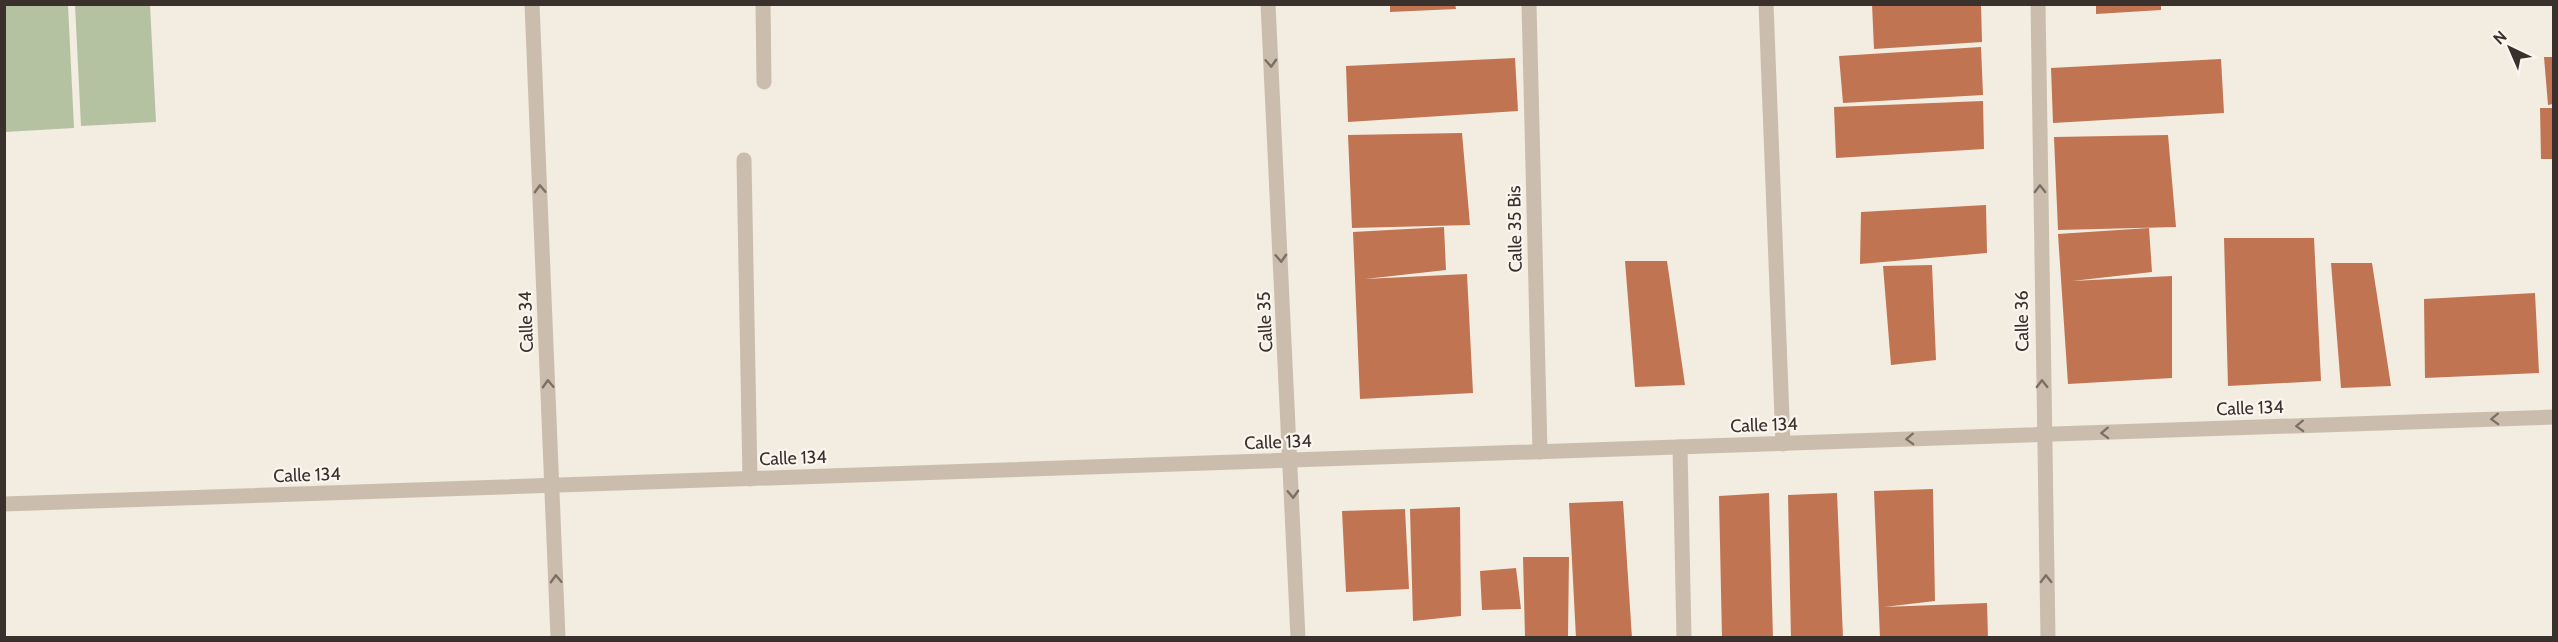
<svg xmlns="http://www.w3.org/2000/svg" width="2558" height="642" viewBox="0 0 2558 642" font-family="Cabin,sans-serif">
<style>
.pitch{fill:#b5c2a2}
.building{fill:#c17451}
.lines{fill:none;stroke-linecap:round;stroke-linejoin:round}
.minor{stroke:#cbbdad;stroke-width:15}
.oneway{stroke:#7b7066}
.labels{text-anchor:middle;dominant-baseline:central;stroke-width:4.5;stroke-linejoin:round;paint-order:stroke}
.street-label{font-size:18px;fill:#3a312c;stroke:#faf5ee}
</style>
<rect width="100%" height="100%" fill="#f3ece1"/>
<g class="pitch">
<path d="M5,4L68,5L74,128L5,132Z"/>
<path d="M75,5H150L156,122L81,126Z"/>
</g>
<g class="building">
<path d="M1390,4H1455L1456,9L1390,12Z"/>
<path d="M1872,4H1981L1982,42L1874,49Z"/>
<path d="M2096,4H2161V10L2096,14Z"/>
<path d="M1981,47L1983,95L1843,103L1839,56Z"/>
<path d="M2544,57H2553V104L2548,105Z"/>
<path d="M1515,58L1518,111L1348,122L1346,66Z"/>
<path d="M2221,59L2224,113L2053,123L2051,68Z"/>
<path d="M1983,101L1984,149L1836,158L1834,107Z"/>
<path d="M2540,108H2553V159H2541Z"/>
<path d="M1462,133L1470,225L1352,228L1348,135Z"/>
<path d="M2168,135L2176,227L2058,230L2054,137Z"/>
<path d="M1986,205L1987,253L1860,264L1861,212Z"/>
<path d="M1444,227L1446,270L1365,279L1467,274L1473,393L1360,399L1353,232Z"/>
<path d="M2149,228L2152,272L2072,281L2172,276V378L2068,384L2058,234Z"/>
<path d="M2224,238H2314L2321,381L2228,386Z"/>
<path d="M1625,261H1667L1685,385L1635,387Z"/>
<path d="M2331,263H2372L2391,386L2341,388Z"/>
<path d="M1932,265L1936,360L1891,365L1883,266Z"/>
<path d="M2535,293L2539,373L2425,378L2424,299Z"/>
<path d="M1933,489L1935,601L1884,607L1987,603L1988,638H1880L1874,491Z"/>
<path d="M1769,493L1773,638H1722L1719,496Z"/>
<path d="M1837,493L1843,638H1791L1788,495Z"/>
<path d="M1623,501L1632,638H1576L1569,503Z"/>
<path d="M1460,507L1461,616L1413,621L1410,509Z"/>
<path d="M1405,509L1409,589L1346,592L1342,511Z"/>
<path d="M1523,557H1569L1568,636L1525,637Z"/>
<path d="M1516,568L1521,609L1482,610L1480,571Z"/>
</g>
<g class="lines">
<g class="minor">
<path d="M532,4L558,638"/>
<path d="M763,4L764,82"/>
<path d="M1268,4L1298,638"/>
<path d="M1529,4L1540,452"/>
<path d="M1766,4L1783,444"/>
<path d="M2038,4L2048,638"/>
<path d="M744,160L750,479"/>
<path d="M1680,447L1684,638"/>
<path d="M4,504L2554,417"/>
</g>
</g>
<defs><path id="oneway-chevron" d="M-2-3.5L2.5 0L-2 3.5" fill="none" stroke-width="1.6" stroke-linecap="round" stroke-linejoin="round" transform="scale(1.5)"/></defs>
<g class="oneway">
<use href="#oneway-chevron" transform="translate(1271 63) rotate(87)"/>
<use href="#oneway-chevron" transform="translate(540 189) rotate(-92)"/>
<use href="#oneway-chevron" transform="translate(2040 189) rotate(-91)"/>
<use href="#oneway-chevron" transform="translate(1281 258) rotate(87)"/>
<use href="#oneway-chevron" transform="translate(548 384) rotate(-92)"/>
<use href="#oneway-chevron" transform="translate(2042 384) rotate(-91)"/>
<use href="#oneway-chevron" transform="translate(2495 419) rotate(178)"/>
<use href="#oneway-chevron" transform="translate(2300 426) rotate(178)"/>
<use href="#oneway-chevron" transform="translate(2105 433) rotate(178)"/>
<use href="#oneway-chevron" transform="translate(1910 439) rotate(178)"/>
<use href="#oneway-chevron" transform="translate(1293 494) rotate(88)"/>
<use href="#oneway-chevron" transform="translate(556 579) rotate(-92)"/>
<use href="#oneway-chevron" transform="translate(2046 579) rotate(-91)"/>
</g>
<g class="labels">
<g class="street-label">
<text transform="translate(1515 229) rotate(-91)">Calle 35 Bis</text>
<text transform="translate(2022 321) rotate(-91)">Calle 36</text>
<text transform="translate(526 322) rotate(-92)">Calle 34</text>
<text transform="translate(1265 322) rotate(-93)">Calle 35</text>
<text transform="translate(2250 408) rotate(-2)">Calle 134</text>
<text transform="translate(1764 425) rotate(-2)">Calle 134</text>
<text transform="translate(1278 442) rotate(-2)">Calle 134</text>
<text transform="translate(793 458) rotate(-2)">Calle 134</text>
<text transform="translate(307 475) rotate(-2)">Calle 134</text>
</g>
</g>
<rect width="2558" height="642" fill="none" stroke="#3a312c" stroke-width="12"/>
<g transform="translate(2510 48) rotate(316)" stroke="#faf5ee" stroke-width="4.5" paint-order="stroke">
<path d="M0-4.5L10 22L0 15L-10 22Z" fill="#3a312c"/>
<text y="-9" font-size="16" font-weight="bold" text-anchor="middle" fill="#3a312c">N</text>
</g>
</svg>
